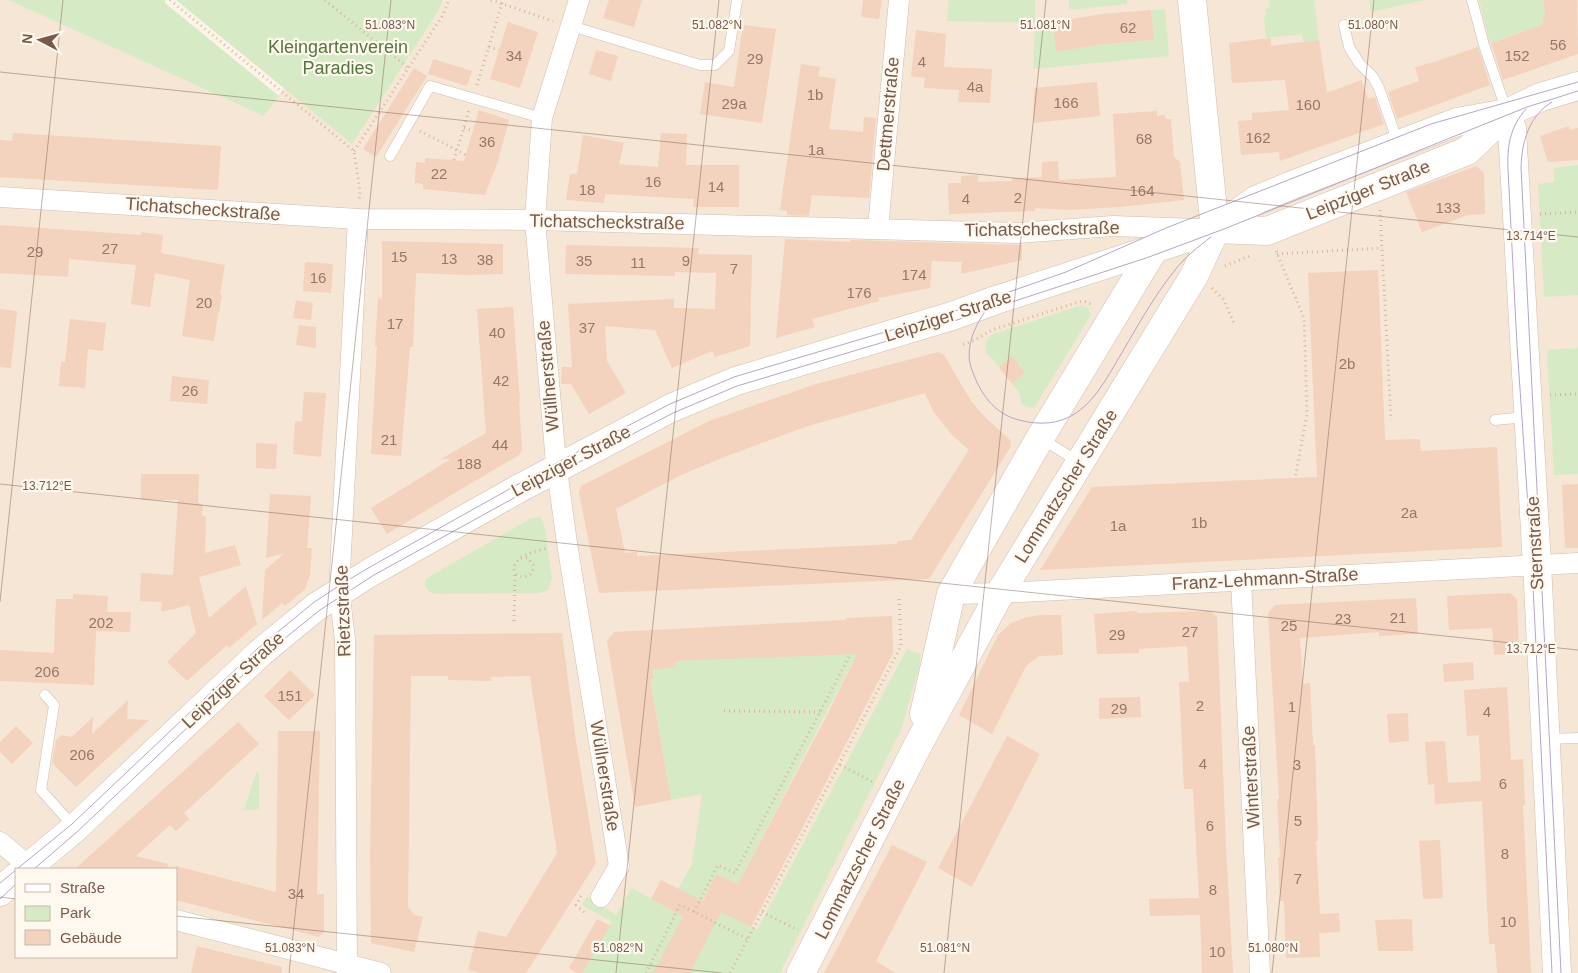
<svg xmlns="http://www.w3.org/2000/svg" width="1578" height="973" viewBox="0 0 1578 973" font-family="Helvetica,sans-serif">
<style>
.residential{fill:#f5e6d6;fill-rule:evenodd}
.green{fill:#d6ebc5}
.building{fill:#f3d2be;fill-rule:evenodd}
.lines{fill:none;stroke-linecap:round;stroke-linejoin:round}
.lane-casing{stroke:#d2bdaf;stroke-width:11}
.street-casing{stroke:#d2bdaf;stroke-width:21}
.secondary-casing{stroke:#d5bdac;stroke-width:29}
.path{stroke:#d9b5a1;stroke-width:3;stroke-dasharray:1 4;stroke-linecap:butt}
.lane{stroke:#fff;stroke-width:10}
.street{stroke:#fff;stroke-width:20}
.secondary{stroke:#fff;stroke-width:28}
.tram{stroke:#b6a5c8;stroke-width:1}
.ticks{fill:none;stroke:#78594a;stroke-width:1;stroke-opacity:0.45}
.labels{text-anchor:middle;dominant-baseline:central;stroke-width:4.5;stroke-linejoin:round;paint-order:stroke}
.number-label{font-size:15px;fill:#977767}
.park-label{font-size:18px;fill:#52783f;stroke:#fff8ee}
.street-label{font-size:18px;fill:#78594a;stroke:#fff8ee}
.ticks-label{font-size:12px;text-anchor:middle;fill:#78594a;stroke:#fff8ee;stroke-width:4.5;stroke-linejoin:round;paint-order:stroke}
</style>
<rect width="100%" height="100%" fill="#fdf4e7"/>
<path class="residential" d="M0,0H8L264,116L284,88L352,143L439,10L444,0H1578V973H0ZM16,869H176V957H16Z"/>
<g class="green">
<path d="M8,0H165V3L279,96L264,116Z"/>
<path d="M176,0H443V1L439,10L352,144Z"/>
<path d="M949,0H1035V23L1053,22L1056,52L1104,44L1154,40L1151,10L1165,9L1169,56L1033,69L1035,23L947,21Z"/>
<path d="M1069,0H1127V4L1069,10Z"/>
<path d="M1269,0H1314L1319,40L1303,42L1302,34L1266,38L1264,16L1266,15L1265,9L1270,8Z"/>
<path d="M1369,0H1425L1371,12Z"/>
<path d="M1479,0H1543L1547,22L1542,23L1541,28L1524,31L1490,43Z"/>
<path d="M1578,165V295L1544,297L1538,184L1554,182L1553,168Z"/>
<path d="M1082,305L1088,308L1091,315L1034,408C1016,406 1024,402 1018,391C1016,388 1014,386 1012,384L1025,373L1012,357L999,367L992,358L985,353L986,341L991,335Z"/>
<path d="M1578,348V474L1554,475L1547,350Z"/>
<path d="M540,517L544,523L552,579L548,590L539,593L435,594L429,592L425,585L426,579L432,575L532,518Z"/>
<path d="M864,648L856,662L853,661L738,884L716,874L702,902L757,930L907,649L920,654V664L901,730L780,973H582L612,922L582,905L587,897L616,915L632,888L668,908L692,864L702,794L671,800L650,679L654,676L652,670L676,667L675,661Z"/>
<path d="M259,771V810H244L256,773Z"/>
</g>
<g class="building">
<path d="M609,0H642L634,27L603,18Z"/>
<path d="M863,0H882L879,19L861,17Z"/>
<path d="M1543,0H1577L1578,54L1503,80L1491,43L1542,25L1545,12Z"/>
<path d="M1151,10L1154,40L1104,44L1056,52L1053,22L1102,14Z"/>
<path d="M508,22L538,32L520,88L490,79Z"/>
<path d="M743,25L776,29L762,123L700,114L705,82L734,87Z"/>
<path d="M916,30L946,34L944,67L992,69L990,103L958,102L959,90L924,88L925,78L911,76Z"/>
<path d="M1271,38V46L1319,40L1327,93L1361,80L1368,99L1375,97L1384,124L1280,161L1279,152L1241,155L1238,121L1252,120V113L1289,110L1285,80L1232,83L1229,43Z"/>
<path d="M1478,47L1490,85L1397,119L1388,92L1419,81L1415,67L1434,62Z"/>
<path d="M596,50L618,56L611,81L589,74Z"/>
<path d="M433,59L472,71L467,86L428,74Z"/>
<path d="M801,64L820,67L818,76L836,79L829,129L863,132L864,117L876,118L869,198L812,195L809,216L787,215V211L780,210Z"/>
<path d="M414,68L427,76L376,157L363,149Z"/>
<path d="M1097,82L1100,116L1033,123L1034,88Z"/>
<path d="M479,110L509,120L498,161L485,195L423,189V184L415,183L416,162L425,163V158L464,161Z"/>
<path d="M1157,111V116L1165,115L1166,119H1171L1174,157L1180,162L1184,200L1119,207L1069,210L1035,208V211L949,214L948,183H961V176L978,175V182L1012,181V178L1042,177V162L1058,161L1059,180L1116,177L1113,114Z"/>
<path d="M1569,126L1570,130L1578,128V160L1548,162L1540,136Z"/>
<path d="M13,133L221,146L218,190L0,177V140L12,141Z"/>
<path d="M661,133L687,134L686,165H739V207H693L694,199L605,194L604,203L566,200L570,174H577L583,135L624,143L619,164L658,167Z"/>
<path d="M1476,166L1484,173L1485,214L1468,215L1422,232L1406,192Z"/>
<path d="M0,225L141,235V232L163,235L161,253L225,265L220,294L222,295L219,313H218L214,341L182,336L190,280L155,273L150,307L131,304L136,265L69,259L68,277L0,273Z"/>
<path d="M785,239L851,242V240L1022,245V260L961,274L962,262L932,261L930,288L878,298L879,301L812,319L815,327L776,338Z"/>
<path d="M382,241L503,244V274L466,275L416,273L413,347H410L401,456L371,454L377,346H375L378,298L382,299Z"/>
<path d="M566,245L699,248L698,254L752,255L750,346L715,357L712,351L672,368L655,330L605,326L607,361L626,393L589,414L571,384H561L562,367H572L568,304L674,299V308L715,309L716,273L675,272V276L565,274Z"/>
<path d="M305,262L333,264L331,293L303,291Z"/>
<path d="M1378,270L1385,440L1420,439L1421,451L1497,447L1502,547L1040,570L1092,487L1317,477L1308,273Z"/>
<path d="M296,300L313,303L311,320L293,318Z"/>
<path d="M513,307L520,402H519L522,449L519,455L458,491L387,534L371,508L451,459H441L486,433L477,309Z"/>
<path d="M0,309L17,311L11,368L0,367Z"/>
<path d="M70,319L106,323L103,351L88,349L85,388L59,386L61,362H65Z"/>
<path d="M299,325L316,327V348L296,345Z"/>
<path d="M938,352L944,355L971,401L985,417L1010,440L1011,446L929,579L599,593L579,493L581,486L709,421L816,384ZM925,393L933,411L952,435L969,450L911,540L898,541L897,544L637,556V552L625,553L616,509L681,475L722,458L808,426Z"/>
<path d="M1012,356L1025,373L1012,384L999,367Z"/>
<path d="M172,376L209,380L207,404L170,401Z"/>
<path d="M304,392L326,393L321,457L293,454L295,421L302,422Z"/>
<path d="M256,443L277,444L276,469L256,468Z"/>
<path d="M141,474H199L198,503L203,504L202,516H206L205,553L235,545L241,565L199,577L209,618L246,586L257,624L229,648L227,645L187,681L167,662L196,633L189,605L161,612L162,602L140,601L141,573L173,575L178,500H141Z"/>
<path d="M1578,484V548H1565L1562,485Z"/>
<path d="M270,494L311,496L307,548H312L310,575L305,589L285,606L282,603L262,620L265,570L285,553L266,558Z"/>
<path d="M1510,593L1517,599L1519,653L1494,655L1492,628L1449,630L1447,596Z"/>
<path d="M73,594L108,596L107,612H131L130,632L96,631L94,685L0,681V650L54,653L56,599H73Z"/>
<path d="M1416,598L1418,634L1379,636V632L1300,638L1303,684L1310,683L1313,745H1315L1318,841H1316L1320,914L1339,913L1340,932L1319,933L1320,957L1286,958L1284,901H1280L1278,857H1280L1277,799H1279L1268,613L1275,605Z"/>
<path d="M1137,611V613L1210,611L1217,617L1226,847L1233,973H1202L1200,915L1150,916L1149,899L1199,898L1193,789H1184L1179,682H1189L1187,646L1139,649V653L1097,654L1094,614Z"/>
<path d="M1041,615H1061L1063,655L1039,656L1026,666L992,734L959,715L998,635L1011,623L1027,617Z"/>
<path d="M892,616L893,653L751,927L721,912L690,973H653L683,916L651,899L661,880L703,901L716,874L738,884L825,719L857,654L675,661L676,667L652,670L654,678L650,679L671,800L635,807L607,641L614,632L845,620L846,618Z"/>
<path d="M562,633L575,735L596,863L526,973H480L468,970L478,931L506,937L557,853L530,676L491,677V681L448,680V676H411L408,907L414,915L423,917L414,952L371,943L370,854L374,635Z"/>
<path d="M1473,662L1474,680L1444,682L1443,664Z"/>
<path d="M290,670L315,695L289,720L264,696Z"/>
<path d="M1507,687L1511,760L1523,759L1525,805H1523L1531,973H1497L1495,944H1489L1482,801L1435,804L1434,784L1428,785L1425,742L1445,741L1448,783L1481,781L1479,735L1467,736L1464,690Z"/>
<path d="M1140,697L1141,717L1099,719V698Z"/>
<path d="M128,700L127,719L149,720L76,787L52,763L56,740L62,735L72,737L93,717L92,734Z"/>
<path d="M1408,713L1409,741L1389,743L1387,714Z"/>
<path d="M238,722L259,744L184,813L189,819L176,831L170,825L136,856L168,864L167,869H75Z"/>
<path d="M16,726L33,743L12,764L0,752V742Z"/>
<path d="M278,731H320L317,894H324V932L319,937L176,900V866L276,892Z"/>
<path d="M1007,736L1040,754L972,887L938,868Z"/>
<path d="M1440,840L1443,898L1423,899L1419,841Z"/>
<path d="M892,845L927,862L876,961L895,973H824Z"/>
<path d="M597,919L610,926L582,973H577L569,968Z"/>
<path d="M1412,919L1413,951H1378L1375,920Z"/>
<path d="M197,946L282,967V973H191Z"/>
</g>
<g class="lines">
<g class="lane-casing">
<g id="lane">
<path d="M1472,0L1484,45L1507,112"/>
<path d="M1344,25L1349,47L1359,63L1373,77L1379,88L1398,143"/>
<path d="M571,26L700,65H715L729,51L737,0"/>
<path d="M390,156L430,86L542,118"/>
<path d="M1495,420L1527,417"/>
<path d="M1040,438L1079,462"/>
<path d="M45,695L54,705L41,790L74,827"/>
<path d="M1547,739L1578,738"/>
</g>
</g>
<g class="street-casing">
<g id="street">
<path d="M579,0L542,118L535,220L556,463L567,543L619,866L601,897"/>
<path d="M0,197L358,219L535,220L1017,233L1113,226L1198,229"/>
<path d="M878,228L899,0"/>
<path d="M1241,580L1260,973"/>
<path d="M951,594L1000,593L1578,563"/>
<path d="M0,842L32,869"/>
<path d="M176,920L381,973"/>
<path d="M347,973L345,639L339,591L358,219"/>
</g>
</g>
<g class="secondary-casing">
<g id="secondary">
<path d="M1507,113L1512,129L1538,583L1557,973"/>
<path d="M1215,229L1267,231L1467,151L1507,113"/>
<path d="M924,714L951,594L1040,438L1154,249"/>
<path d="M26,869L75,828L260,653L316,607L371,572L518,489L671,408L736,381L952,316L996,300L1215,229L1256,200L1292,185L1457,122L1507,113L1541,97L1578,86"/>
<path d="M0,892L16,877"/>
<path d="M801,973L918,745L1000,593L1194,276L1214,233L1215,229L1213,210L1192,0"/>
</g>
</g>
<g class="path">
<path d="M170,0L354,151L360,191L359,201"/>
<path d="M325,0L408,68"/>
<path d="M491,0L553,21"/>
<path d="M489,47L499,50"/>
<path d="M477,85L503,0"/>
<path d="M464,128L473,131"/>
<path d="M420,131L466,155"/>
<path d="M354,151L443,15L449,0"/>
<path d="M454,160L469,110"/>
<path d="M1380,210L1391,420"/>
<path d="M1540,214L1578,212"/>
<path d="M1276,251L1304,318L1307,414L1295,478"/>
<path d="M1277,254L1382,248"/>
<path d="M1225,266L1252,255"/>
<path d="M1212,288L1223,299L1234,323"/>
<path d="M963,344L971,342L992,330L1075,303L1084,301L1093,305"/>
<path d="M1550,395L1578,394"/>
<path d="M521,558H528L533,565C534,577 523,580 515,573C509,557 536,551 548,548"/>
<path d="M514,621L515,573"/>
<path d="M724,711L820,712"/>
<path d="M840,765L873,782"/>
<path d="M581,896L576,905L586,914"/>
<path d="M694,912L718,865L735,873L849,657"/>
<path d="M762,912L798,930"/>
<path d="M646,973L680,905L748,939"/>
<path d="M730,973L901,646L899,599"/>
</g>
<use href="#lane" class="lane"/>
<use href="#street" class="street"/>
<use href="#secondary" class="secondary"/>
<g class="tram">
<path d="M1552,102C1529,116 1522,141 1521,167L1561,973"/>
<path d="M1526,109C1510,127 1507,146 1508,169L1517,345L1532,565L1552,973"/>
<path d="M986,310C974,327 964,350 972,370C980,393 994,414 1019,420C1034,424 1052,425 1067,418C1093,406 1106,379 1120,356C1137,327 1154,296 1175,270C1185,257 1198,247 1211,237"/>
<path d="M17,869L72,824L257,649L313,603L340,585L370,567L556,463L670,404L734,377L952,312L1066,272L1166,228L1431,124L1578,82"/>
<path d="M34,869L78,831L264,655L320,610L374,575L583,460L673,413L737,386L954,321L1149,257L1224,229L1527,107L1578,91"/>
<path d="M0,883L16,870"/>
<path d="M0,899L16,884"/>
</g>
</g>
<path class="ticks" d="M0,72L1578,237M0,484L1578,650M0,602L63,0M0,897L16,899M176,916L722,973M289,973L391,0M616,973L719,0M944,973L1046,0M1272,973L1374,0"/>
<g class="labels">
<g class="number-label">
<text x="1128" y="27">62</text>
<text x="1558" y="44">56</text>
<text x="514" y="55">34</text>
<text x="1517" y="55">152</text>
<text x="755" y="58">29</text>
<text x="922" y="61">4</text>
<text x="975" y="86">4a</text>
<text x="815" y="94">1b</text>
<text x="1066" y="102">166</text>
<text x="734" y="103">29a</text>
<text x="1308" y="104">160</text>
<text x="1258" y="137">162</text>
<text x="1144" y="138">68</text>
<text x="487" y="141">36</text>
<text x="816" y="149">1a</text>
<text x="439" y="173">22</text>
<text x="653" y="181">16</text>
<text x="716" y="186">14</text>
<text x="587" y="189">18</text>
<text x="1142" y="190">164</text>
<text x="1018" y="197">2</text>
<text x="966" y="198">4</text>
<text x="1448" y="207">133</text>
<text x="110" y="248">27</text>
<text x="35" y="251">29</text>
<text x="399" y="256">15</text>
<text x="449" y="258">13</text>
<text x="485" y="259">38</text>
<text x="584" y="260">35</text>
<text x="686" y="260">9</text>
<text x="638" y="262">11</text>
<text x="734" y="268">7</text>
<text x="914" y="274">174</text>
<text x="318" y="277">16</text>
<text x="859" y="292">176</text>
<text x="204" y="302">20</text>
<text x="395" y="323">17</text>
<text x="587" y="327">37</text>
<text x="497" y="332">40</text>
<text x="1347" y="363">2b</text>
<text x="501" y="380">42</text>
<text x="190" y="390">26</text>
<text x="389" y="439">21</text>
<text x="500" y="444">44</text>
<text x="469" y="463">188</text>
<text x="1409" y="512">2a</text>
<text x="1199" y="522">1b</text>
<text x="1118" y="525">1a</text>
<text x="1398" y="617">21</text>
<text x="1343" y="618">23</text>
<text x="101" y="622">202</text>
<text x="1289" y="625">25</text>
<text x="1190" y="631">27</text>
<text x="1117" y="634">29</text>
<text x="47" y="671">206</text>
<text x="290" y="695">151</text>
<text x="1200" y="705">2</text>
<text x="1292" y="706">1</text>
<text x="1119" y="708">29</text>
<text x="1487" y="711">4</text>
<text x="82" y="754">206</text>
<text x="1203" y="763">4</text>
<text x="1297" y="764">3</text>
<text x="1503" y="783">6</text>
<text x="1298" y="820">5</text>
<text x="1210" y="825">6</text>
<text x="1505" y="853">8</text>
<text x="1298" y="878">7</text>
<text x="1213" y="889">8</text>
<text x="296" y="893">34</text>
<text x="1508" y="921">10</text>
<text x="1217" y="951">10</text>
</g>
<g class="park-label">
<text x="338" y="47">Kleingartenverein<tspan x="338" dy="21">Paradies</tspan></text>
</g>
<g class="street-label">
<text transform="translate(888 114) rotate(-85)">Dettmerstraße</text>
<text transform="translate(1368 190) rotate(-22)">Leipziger Straße</text>
<text transform="translate(203 209) rotate(4)">Tichatscheckstraße</text>
<text transform="translate(607 222) rotate(1)">Tichatscheckstraße</text>
<text transform="translate(1042 229) rotate(-1)">Tichatscheckstraße</text>
<text transform="translate(948 316) rotate(-18)">Leipziger Straße</text>
<text transform="translate(548 376) rotate(-95)">Wüllnerstraße</text>
<text transform="translate(571 461) rotate(-28)">Leipziger Straße</text>
<text transform="translate(1066 486) rotate(-58)">Lommatzscher Straße</text>
<text transform="translate(1535 543) rotate(-93)">Sternstraße</text>
<text transform="translate(1265 579) rotate(-3)">Franz-Lehmann-Straße</text>
<text transform="translate(343 611) rotate(-92)">Rietzstraße</text>
<text transform="translate(233 680) rotate(-43)">Leipziger Straße</text>
<text transform="translate(605 776) rotate(81)">Wüllnerstraße</text>
<text transform="translate(1251 777) rotate(-93)">Winterstraße</text>
<text transform="translate(860 859) rotate(-63)">Lommatzscher Straße</text>
</g>
</g>
<g class="ticks-label">
<text x="390" y="29">51.083°N</text>
<text x="717" y="29">51.082°N</text>
<text x="1045" y="29">51.081°N</text>
<text x="1373" y="29">51.080°N</text>
<text x="1531" y="240">13.714°E</text>
<text x="47" y="490">13.712°E</text>
<text x="1531" y="653">13.712°E</text>
<text x="290" y="952">51.083°N</text>
<text x="618" y="952">51.082°N</text>
<text x="945" y="952">51.081°N</text>
<text x="1273" y="952">51.080°N</text>
</g>
<rect x="15" y="868" width="162" height="90" fill="#fff8ee" stroke="#c9b8ac"/>
<rect x="25" y="884" width="25" height="8" fill="#ffffff" stroke="#c9b8ac"/>
<text x="60" y="893" font-size="15" fill="#78594a">Straße</text>
<rect x="25" y="906" width="25" height="15" fill="#d6ebc5" stroke="#c9b8ac"/>
<text x="60" y="918" font-size="15" fill="#78594a">Park</text>
<rect x="25" y="930" width="25" height="15" fill="#f3d2be" stroke="#c9b8ac"/>
<text x="60" y="943" font-size="15" fill="#78594a">Gebäude</text>
<g transform="translate(40 40) rotate(276)" stroke="#fff8ee" stroke-width="4" paint-order="stroke">
<path d="M0-4L9 19L0 12L-9 19Z" fill="#78594a"/>
<text y="-8" font-size="14" font-weight="bold" text-anchor="middle" fill="#78594a">N</text>
</g>
</svg>
